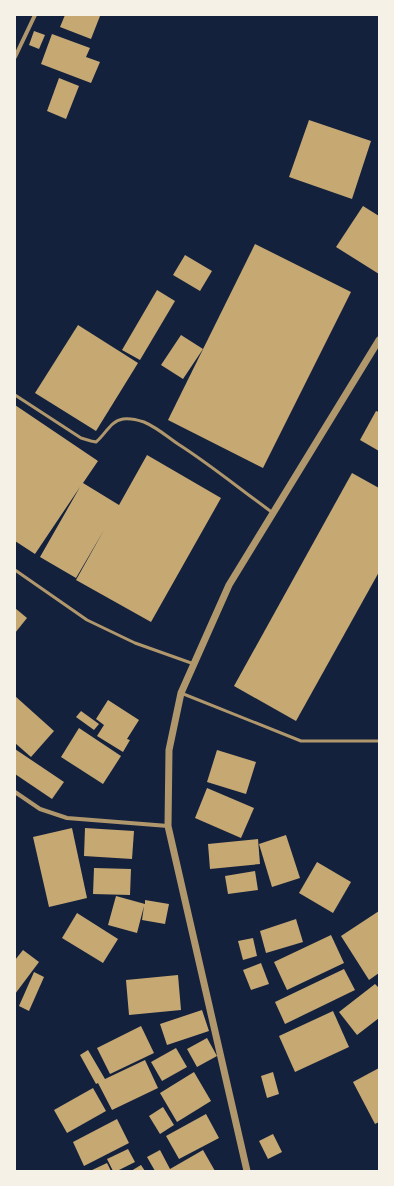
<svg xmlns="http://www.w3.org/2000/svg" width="394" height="1186" viewBox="0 0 394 1186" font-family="'DM Sans',sans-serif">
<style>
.building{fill:#c6a872}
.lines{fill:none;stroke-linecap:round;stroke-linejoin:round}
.service{stroke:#b1986c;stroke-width:3}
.minor{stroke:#b1986c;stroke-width:4}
.tertiary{stroke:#b1986c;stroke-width:7}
</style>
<rect width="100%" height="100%" fill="#14213d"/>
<g class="building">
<path d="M65,15H98L100,16L91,39L60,27Z"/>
<path d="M34,31L45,35L39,49L29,45Z"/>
<path d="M52,34L90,48L86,57L100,62L91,83L41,64Z"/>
<path d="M59,78L79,86L66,119L47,111Z"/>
<path d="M309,120L371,141L352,199L289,177Z"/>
<path d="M363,206L379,216V274L336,247Z"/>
<path d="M255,244L351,292L263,468L168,420Z"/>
<path d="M185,255L212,271L200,291L173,275Z"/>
<path d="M157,290L175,301L140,360L122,350Z"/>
<path d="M78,325L138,363L96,431L35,393Z"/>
<path d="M181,335L203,349L183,379L161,365Z"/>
<path d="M15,405L98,461L83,483L119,505L147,455L221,498L151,622L76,580L104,530L76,578L40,557L80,487L35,554L15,541Z"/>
<path d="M376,411L379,412V451L360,440Z"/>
<path d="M352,473L379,488V572L296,721L234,686Z"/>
<path d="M15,608L27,618L15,633Z"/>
<path d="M15,696L54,731L31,757L15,743Z"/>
<path d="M108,700L139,720L127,739L130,740L123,752L97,736L104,725L96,719Z"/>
<path d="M81,711L99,724L94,730L76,717Z"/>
<path d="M79,728L121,756L103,784L61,757Z"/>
<path d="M15,749L64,782L52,799L15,774Z"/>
<path d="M217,750L256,762L246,794L207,782Z"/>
<path d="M207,788L254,808L241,838L195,818Z"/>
<path d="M72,828L87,898L49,907L33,837Z"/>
<path d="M85,828L134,831L132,859L84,856Z"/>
<path d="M286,835L300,878L272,887L259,844Z"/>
<path d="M258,839L260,864L210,869L208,844Z"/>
<path d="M317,862L351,882L333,913L299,893Z"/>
<path d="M94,868L131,869L130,895L93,894Z"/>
<path d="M255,871L258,890L228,894L225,876Z"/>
<path d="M116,896L145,904V900L169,904L165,924L142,920L144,906L137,933L108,925Z"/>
<path d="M379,911V973L369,980L341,936Z"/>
<path d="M77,913L118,939L103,963L62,938Z"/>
<path d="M296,919L303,942L266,953L260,931Z"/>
<path d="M331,935L344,963L287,990L274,962Z"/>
<path d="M253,938L257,956L243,960L238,941Z"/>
<path d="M23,950L39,962L15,994V960Z"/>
<path d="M261,963L269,984L251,990L243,970Z"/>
<path d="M344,969L355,990L285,1024L275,1002Z"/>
<path d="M34,972L44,977L29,1011L19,1006Z"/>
<path d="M178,975L181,1010L129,1015L126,980Z"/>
<path d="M375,984L379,988V1018L357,1035L339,1012Z"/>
<path d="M202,1010L209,1031L167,1045L160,1024Z"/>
<path d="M333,1011L349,1047L295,1072L279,1036Z"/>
<path d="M141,1026L154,1053L110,1074L97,1048Z"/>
<path d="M207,1038L217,1056L197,1067L187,1049Z"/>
<path d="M176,1048L187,1067L162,1081L151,1062Z"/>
<path d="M88,1050L105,1079L145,1060L158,1088L112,1110L98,1083L96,1084L80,1055Z"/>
<path d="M379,1068V1122L375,1124L353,1082Z"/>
<path d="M194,1072L211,1101L177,1122L160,1093Z"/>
<path d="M273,1072L279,1094L267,1098L261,1076Z"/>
<path d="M93,1088L106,1111L67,1133L54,1110Z"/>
<path d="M163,1107L174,1125L160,1134L149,1116Z"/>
<path d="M206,1114L219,1138L179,1159L166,1136Z"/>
<path d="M117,1119L129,1143L84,1166L73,1142Z"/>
<path d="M273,1134L282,1152L268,1159L259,1141Z"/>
<path d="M128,1149L135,1162L117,1171H113L107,1159Z"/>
<path d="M160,1150L170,1169L203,1150L215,1171H155L147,1157Z"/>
<path d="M107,1163L111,1171H90Z"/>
<path d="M141,1165L145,1171H131Z"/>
</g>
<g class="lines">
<g class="service">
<path d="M15,395L81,438L91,441L96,442C106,434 110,421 123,419C130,418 138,420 144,422C156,427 168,437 178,444C211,465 241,490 273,513"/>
<path d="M15,570L87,620L135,643L194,664"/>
<path d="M181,693L301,741H379"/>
</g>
<g class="minor">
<path d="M15,57L35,15"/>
<path d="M15,792L40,809L67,818L168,826"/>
</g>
<path class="tertiary" d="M247,1171L168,826L169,750L181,693L229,585L379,340"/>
</g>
<rect width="394" height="1186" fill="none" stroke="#f6f1e7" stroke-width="32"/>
</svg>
